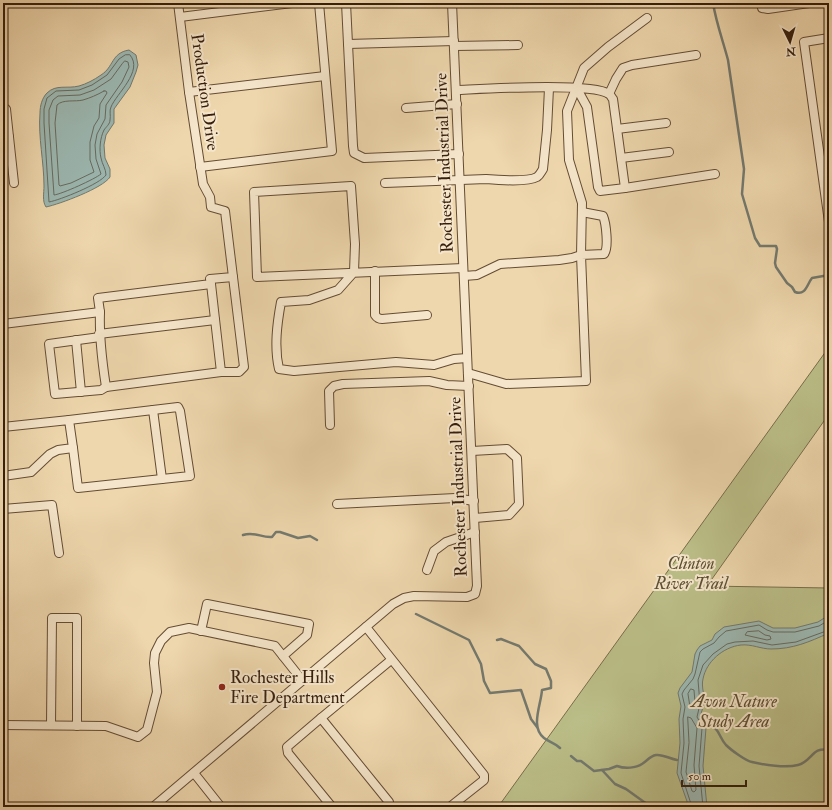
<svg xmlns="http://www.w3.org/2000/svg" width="832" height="810" viewBox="0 0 832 810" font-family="'IM FELL Double Pica',serif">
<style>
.green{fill:#bbbe88;stroke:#786e4a}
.water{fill:#9cb8b2;stroke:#737a70}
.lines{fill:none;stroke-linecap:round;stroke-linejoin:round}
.shore{stroke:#686b60;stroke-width:1}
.stream{stroke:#737a70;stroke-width:2.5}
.minor-casing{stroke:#644c35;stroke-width:10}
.minor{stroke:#f5e5ca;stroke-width:8}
.poi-dot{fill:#8f2418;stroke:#f5e5ca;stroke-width:1.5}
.labels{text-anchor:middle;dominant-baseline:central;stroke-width:4;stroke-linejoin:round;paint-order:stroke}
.street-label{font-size:17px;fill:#351e0d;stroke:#f5e5ca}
.park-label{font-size:17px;font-style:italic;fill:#5d4e32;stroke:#f5e5ca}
.poi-label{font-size:17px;fill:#351e0d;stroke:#f5e5ca;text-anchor:start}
</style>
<rect width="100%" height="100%" fill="#efd7ad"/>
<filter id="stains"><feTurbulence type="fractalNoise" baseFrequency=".005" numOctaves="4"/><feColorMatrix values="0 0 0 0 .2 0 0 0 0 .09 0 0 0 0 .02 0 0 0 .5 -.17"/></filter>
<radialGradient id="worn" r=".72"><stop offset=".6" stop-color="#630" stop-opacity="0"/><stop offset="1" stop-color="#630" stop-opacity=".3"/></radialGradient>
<path class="green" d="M829,347V414L707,586L829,588V807H498Z"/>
<g class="water">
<path d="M129,50L136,55L138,65L136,72L130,87L114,109V123L106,135L104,145L105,158L110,169V177C103,188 60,204 46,207C42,201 44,193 44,186C44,162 38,137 40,113C40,106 42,98 47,93C56,84 67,89 79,86C86,84 94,80 101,75C114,67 111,53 129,50Z"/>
<path d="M829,615V633C809,642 793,649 771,649C761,649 752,644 741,645C723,647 706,662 703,679C701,687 705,695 704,703C704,707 701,711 701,715C700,719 706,723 706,728L703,766L707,807H689L677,773L680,743L679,719L681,706L678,693L680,688L692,672L695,654L697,650L700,646L712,640L715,634L724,627L759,621L773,628H795L818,622Z"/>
</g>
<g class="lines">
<g class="shore">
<path d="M130,55C144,71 116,94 111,107C109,111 111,115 110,120C110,124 106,127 104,130C100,138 99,150 101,158C102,164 106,169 106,175C100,184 60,200 49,202L44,123V109L47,98L56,91L79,90L92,85L107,75L119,59L125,55Z"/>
<path d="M125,61L128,62L129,67L122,82L106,105L105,119L97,134L95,145L96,159L101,174C95,179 62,194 54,195L49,123V110L53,100L58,96L80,95L94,90L111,79L122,64Z"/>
<path d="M104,91H106L107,93L100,104L99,118L94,126L90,142V160L94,172L71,183L60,186L59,185L55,123L57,105C63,99 75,102 83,100C90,98 97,95 104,91Z"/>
<path d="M759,631L765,635L770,636L771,639L767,640L745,635L747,632Z"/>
<path d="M691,689L694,690L695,703L692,708L690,707L688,694Z"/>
<path d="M688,717L691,718L697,728L694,765L696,790L694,792L692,791L686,772L689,743Z"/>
<path d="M692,807L681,773L684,743L683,719L685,707L682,694L684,690L693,679L695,674L700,652L703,649L714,643L719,637L726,631L759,625L767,630L773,632H795L819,626L829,620"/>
<path d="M703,807L699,766L702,728L701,724L697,717L700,704L698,680L703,665L713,654L727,644L735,642L753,641L772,645L796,642L829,630"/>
</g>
<g class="stream">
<path d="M713,3C716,22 723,41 728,60L744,169L742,194L755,238L760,246H776L777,249L775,263L776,267L787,283L792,287L795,292C806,296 807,284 812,278L829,275"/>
<path d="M243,535C255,531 261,538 272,537L276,532H280L298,538L310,536L317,540"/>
<path d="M416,614L469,640L481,664L484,681L490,693L521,690L531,719L537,727"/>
<path d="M497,640L501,639L519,646L535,664L546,669L551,681V688L542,690C541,705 530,727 544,738C549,742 555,743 560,748"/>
<path d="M706,724C720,727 718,736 726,745C731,750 746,761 752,762C764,765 786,768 798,765C812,762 812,746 829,750"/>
<path d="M571,756L577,761H581L594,771L609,769L617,766C625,769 636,768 642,764C647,761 650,756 656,755C663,754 670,759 677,760"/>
<path d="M602,770L615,784L626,789L651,807"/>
</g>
<g class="minor-casing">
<g id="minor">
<path d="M80,3H82"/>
<path d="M346,3L353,146L354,153L364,158L459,154"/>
<path d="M761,3L762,8L768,9L809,3"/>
<path d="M180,17L292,3"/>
<path d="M829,38L804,42L829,222"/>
<path d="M348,44L454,41"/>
<path d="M454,46L518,45"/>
<path d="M456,90C482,89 592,82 609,94C611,95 611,97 613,99L625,188L600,191L598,187L587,107L576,87"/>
<path d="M189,92L325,76"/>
<path d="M609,94L616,79L623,68L632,65L696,55"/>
<path d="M406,108L457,104"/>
<path d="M3,110L6,109L9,137L3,138"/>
<path d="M617,129L666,123"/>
<path d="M9,137L14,183"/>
<path d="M621,158L669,152"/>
<path d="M200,167L332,151L319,3"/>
<path d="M385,183L486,179C497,180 528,182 537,177C540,175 541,172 543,169L547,130L549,88"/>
<path d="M625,188L715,174"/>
<path d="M463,268L257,277L254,192L351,186L355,244L354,272L338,290L309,300L281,302C277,324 274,347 279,369L294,371L396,362L434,365L454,359L467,358"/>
<path d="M375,271V315C377,318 379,319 382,319L427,315"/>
<path d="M464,276L477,275L500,264L559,260L572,258L581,255L582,203L569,160L567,111L584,68L608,47L647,18"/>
<path d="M211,284L221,372"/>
<path d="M100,312C99,337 102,361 106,387"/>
<path d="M3,324L100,312L98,298L211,284L210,279L233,277L225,211L211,207L210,197L203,184L189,92L178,3"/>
<path d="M99,334L215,320"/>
<path d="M100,337L49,344L55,394L101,390L106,387L221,372H239L244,367L233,277"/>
<path d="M76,340L81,392"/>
<path d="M468,373L506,384L586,381L581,255L604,254C609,248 606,223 603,216L582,212"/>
<path d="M153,410L162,479"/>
<path d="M69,420L178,407L180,411L190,476L78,488L73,448"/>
<path d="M330,425L329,391L334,386L343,384L429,381L447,385L469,386"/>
<path d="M3,427L69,420L73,448L58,450L50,454L31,472L3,476"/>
<path d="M472,451L507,449L517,458L519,504L509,515L475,518"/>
<path d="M337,504L455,498L474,501"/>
<path d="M3,509L52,505L59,553"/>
<path d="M427,570L434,551L446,542L475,532"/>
<path d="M366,627L484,775V780L450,807"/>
<path d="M201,631L207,604L309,624L307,635L283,656"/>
<path d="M321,718L391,660"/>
<path d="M3,725L106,726L138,737L147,730L157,692L154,663L155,653L161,641L170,632L189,628L275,646L302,680"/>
<path d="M51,725L52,618H77V726"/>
<path d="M194,773L221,807"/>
<path d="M153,807L393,604L404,598L414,596L467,597L475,594L477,586L452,3"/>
<path d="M332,807L288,753L287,747L321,718L389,802V807"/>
</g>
</g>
<use href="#minor" class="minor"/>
</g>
<circle class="poi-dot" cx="222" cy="687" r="4"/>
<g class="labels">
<g class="street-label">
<text transform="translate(205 92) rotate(82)">Production Drive</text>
<text transform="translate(444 163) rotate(-92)">Rochester Industrial Drive</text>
<text transform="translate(458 487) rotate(-92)">Rochester Industrial Drive</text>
</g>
<g class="park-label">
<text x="691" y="563">Clinton<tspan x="691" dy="20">River Trail</tspan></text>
<text x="734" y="701">Avon Nature<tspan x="734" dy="20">Study Area</tspan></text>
</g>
<g class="poi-label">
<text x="230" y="677">Rochester Hills<tspan x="230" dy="20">Fire Department</tspan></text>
</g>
</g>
<rect width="832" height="810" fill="none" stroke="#efd7ad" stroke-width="16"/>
<rect x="4" y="4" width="824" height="802" fill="none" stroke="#351e0d" stroke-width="2"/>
<rect x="8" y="8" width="816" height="794" fill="none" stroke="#351e0d"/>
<g transform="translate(790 42) rotate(175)" stroke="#f5e5ca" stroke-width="3" paint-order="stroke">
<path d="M0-3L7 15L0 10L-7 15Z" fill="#351e0d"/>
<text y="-6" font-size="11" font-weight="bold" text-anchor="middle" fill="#351e0d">N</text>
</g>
<path d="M682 780v6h64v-6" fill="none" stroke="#351e0d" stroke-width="2"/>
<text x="688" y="780" font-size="12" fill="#351e0d" stroke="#f5e5ca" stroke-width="3" paint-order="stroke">50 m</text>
<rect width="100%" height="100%" filter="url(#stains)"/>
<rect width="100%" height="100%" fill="url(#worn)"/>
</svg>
